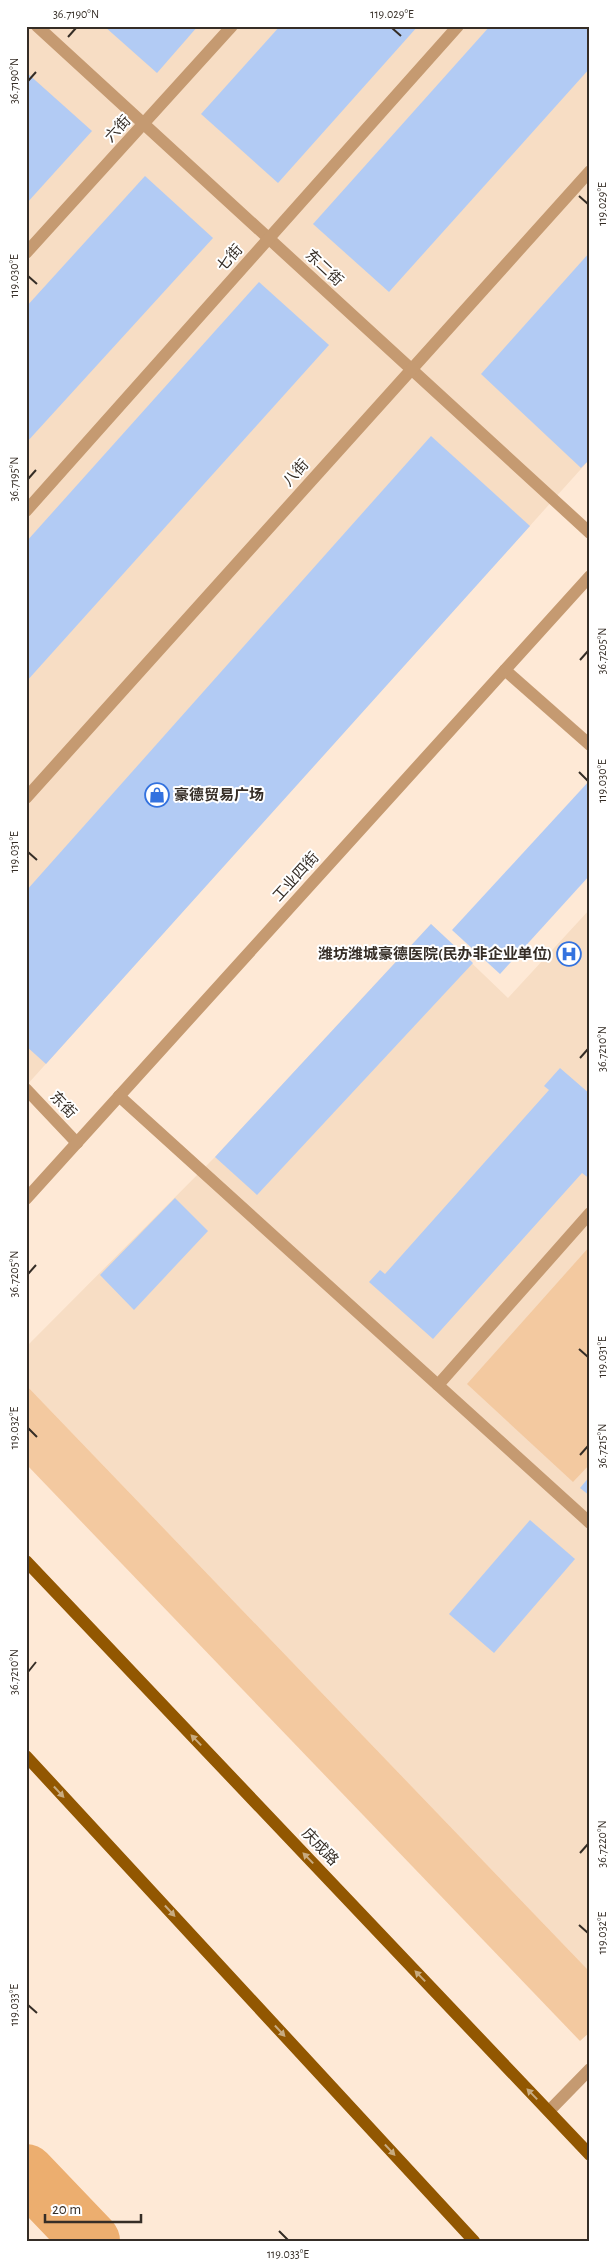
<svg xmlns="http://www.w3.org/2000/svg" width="616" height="2267" viewBox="0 0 616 2267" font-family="'Alegreya Sans','Noto Sans SC',sans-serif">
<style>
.built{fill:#f7ddc4}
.green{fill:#f3c9a0}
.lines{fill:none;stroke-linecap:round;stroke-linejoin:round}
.river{stroke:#ecae6f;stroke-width:58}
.building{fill:#b2cbf4}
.minor{stroke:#c59a71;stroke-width:12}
.major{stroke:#925701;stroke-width:12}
.oneway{fill:#c8ab80}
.ticks{fill:none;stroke:#352d26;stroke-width:2}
.labels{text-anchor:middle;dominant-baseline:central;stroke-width:4;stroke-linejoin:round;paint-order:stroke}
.street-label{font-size:15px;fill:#352d26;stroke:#fff}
.poi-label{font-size:15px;font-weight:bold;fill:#352d26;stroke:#fff;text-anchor:start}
.neatline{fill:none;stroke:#352d26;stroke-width:2}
.ticks-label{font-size:12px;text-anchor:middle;fill:#352d26}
</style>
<rect width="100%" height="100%" fill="#fee9d6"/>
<g class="built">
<path d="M26,26H590V459L26,1086Z"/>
<path d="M590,909L589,1781L590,1972L26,1385V1347L215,1157L431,924L508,998Z"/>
</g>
<g class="green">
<path d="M590,1246V1464L573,1482L467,1384Z"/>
<path d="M26,1385L590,1972V2032L580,2041L26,1464Z"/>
</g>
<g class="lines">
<path class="river" d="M26,2173L91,2241"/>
</g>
<g class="building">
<path d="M104,26H198L157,73Z"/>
<path d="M280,26H418L278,183L201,114Z"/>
<path d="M490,26H590V68L389,292L313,224Z"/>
<path d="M26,72L92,131L26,204Z"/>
<path d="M145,176L213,238L26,443V307Z"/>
<path d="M590,252V459L581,468L481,374Z"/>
<path d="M259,282L329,345L26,682V542Z"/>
<path d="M431,436L530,526L46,1064L26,1046V891Z"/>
<path d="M590,780V875L500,974L452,930Z"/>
<path d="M431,924L473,963L257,1195L215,1157Z"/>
<path d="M560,1068L590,1094V1179L582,1173L433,1339L369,1282L380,1270L385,1274L549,1090L544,1086Z"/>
<path d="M175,1198L208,1231L134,1310L100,1275Z"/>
<path d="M590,1476V1496L580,1488Z"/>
<path d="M530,1520L575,1559L494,1653L449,1614Z"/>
</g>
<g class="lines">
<g class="minor">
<path d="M37,26L590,533"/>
<path d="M26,253L232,26"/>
<path d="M26,511L458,26"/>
<path d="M505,670L590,745"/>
<path d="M26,798L590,171"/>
<path d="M26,1089L77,1143"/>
<path d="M119,1096L590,1523"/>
<path d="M26,1199L590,576"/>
<path d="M438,1385L590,1213"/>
<path d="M549,2111L590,2069"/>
</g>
<g class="major">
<path d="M26,1561L590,2155"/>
<path d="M26,1756L474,2241"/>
</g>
</g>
<defs><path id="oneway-solid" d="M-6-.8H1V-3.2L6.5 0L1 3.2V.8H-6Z" transform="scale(1.25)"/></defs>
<g class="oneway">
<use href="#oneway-solid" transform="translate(196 1740) rotate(-134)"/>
<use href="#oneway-solid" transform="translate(59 1792) rotate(47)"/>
<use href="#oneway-solid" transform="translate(308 1858) rotate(-134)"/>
<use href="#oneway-solid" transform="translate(170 1911) rotate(47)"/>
<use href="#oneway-solid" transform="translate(420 1976) rotate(-134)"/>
<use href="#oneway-solid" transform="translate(280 2031) rotate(47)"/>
<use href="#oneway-solid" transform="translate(532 2094) rotate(-134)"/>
<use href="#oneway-solid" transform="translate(390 2150) rotate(47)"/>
</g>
<path class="ticks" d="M392,28L401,36M68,37L76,28M28,81L36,72M579,196L588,204M28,276L37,284M28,479L36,470M580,660L588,651M579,772L588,781M28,852L37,860M580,1058L588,1049M28,1274L36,1265M579,1349L588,1357M28,1428L37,1437M580,1455L588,1446M28,1672L36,1662M580,1853L588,1844M579,1925L588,1933M28,2005L37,2013M279,2231L288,2240"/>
<defs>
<g id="shop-ring" transform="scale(1.25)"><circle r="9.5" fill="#fff" stroke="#3372df" stroke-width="1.5"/><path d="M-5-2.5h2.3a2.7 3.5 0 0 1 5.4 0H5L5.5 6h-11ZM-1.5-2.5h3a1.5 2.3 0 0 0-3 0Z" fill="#3372df"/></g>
<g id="hospital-ring" transform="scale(1.25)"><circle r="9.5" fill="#fff" stroke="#3372df" stroke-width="1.5"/><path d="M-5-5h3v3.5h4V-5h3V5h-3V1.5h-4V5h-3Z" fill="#3372df"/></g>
</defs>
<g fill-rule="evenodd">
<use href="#shop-ring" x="157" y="795"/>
<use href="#hospital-ring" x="569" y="954"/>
</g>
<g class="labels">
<g class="street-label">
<text transform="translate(118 129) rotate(-47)">六街</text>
<text transform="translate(230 258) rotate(-48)">七街</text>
<text transform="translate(324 268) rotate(43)">东二街</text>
<text transform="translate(296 473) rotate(-48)">八街</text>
<text transform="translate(296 877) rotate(-48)">工业四街</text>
<text transform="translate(63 1105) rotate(46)">东街</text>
<text transform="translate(320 1847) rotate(46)">庆成路</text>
</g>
<g class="poi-label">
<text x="174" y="795">豪德贸易广场</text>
<text x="552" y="954" text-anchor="end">潍坊潍城豪德医院(民办非企业单位)</text>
</g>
</g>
<rect width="616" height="2267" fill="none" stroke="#ffffff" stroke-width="55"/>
<path d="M45 2214v8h96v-8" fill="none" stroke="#352d26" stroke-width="2.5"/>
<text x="52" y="2214" font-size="15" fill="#352d26" stroke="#ffffff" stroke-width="4" paint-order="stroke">20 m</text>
<rect x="28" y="28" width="560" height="2212" class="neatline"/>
<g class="ticks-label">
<text x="76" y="18">36.7190°N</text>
<text x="392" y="18">119.029°E</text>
<text transform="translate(14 81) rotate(-90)" y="4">36.7190°N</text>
<text transform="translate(602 204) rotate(-90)" y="4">119.029°E</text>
<text transform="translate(14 276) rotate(-90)" y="4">119.030°E</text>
<text transform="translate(14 479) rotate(-90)" y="4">36.7195°N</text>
<text transform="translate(602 651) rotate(-90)" y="4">36.7205°N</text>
<text transform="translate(602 781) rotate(-90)" y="4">119.030°E</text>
<text transform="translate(14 852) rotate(-90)" y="4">119.031°E</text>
<text transform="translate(602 1049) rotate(-90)" y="4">36.7210°N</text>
<text transform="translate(14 1274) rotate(-90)" y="4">36.7205°N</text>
<text transform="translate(602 1357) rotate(-90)" y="4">119.031°E</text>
<text transform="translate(14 1428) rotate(-90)" y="4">119.032°E</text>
<text transform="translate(602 1446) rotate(-90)" y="4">36.7215°N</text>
<text transform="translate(14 1672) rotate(-90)" y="4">36.7210°N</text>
<text transform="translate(602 1844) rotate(-90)" y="4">36.7220°N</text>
<text transform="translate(602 1933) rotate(-90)" y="4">119.032°E</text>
<text transform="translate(14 2005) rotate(-90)" y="4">119.033°E</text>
<text x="288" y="2258">119.033°E</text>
</g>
</svg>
